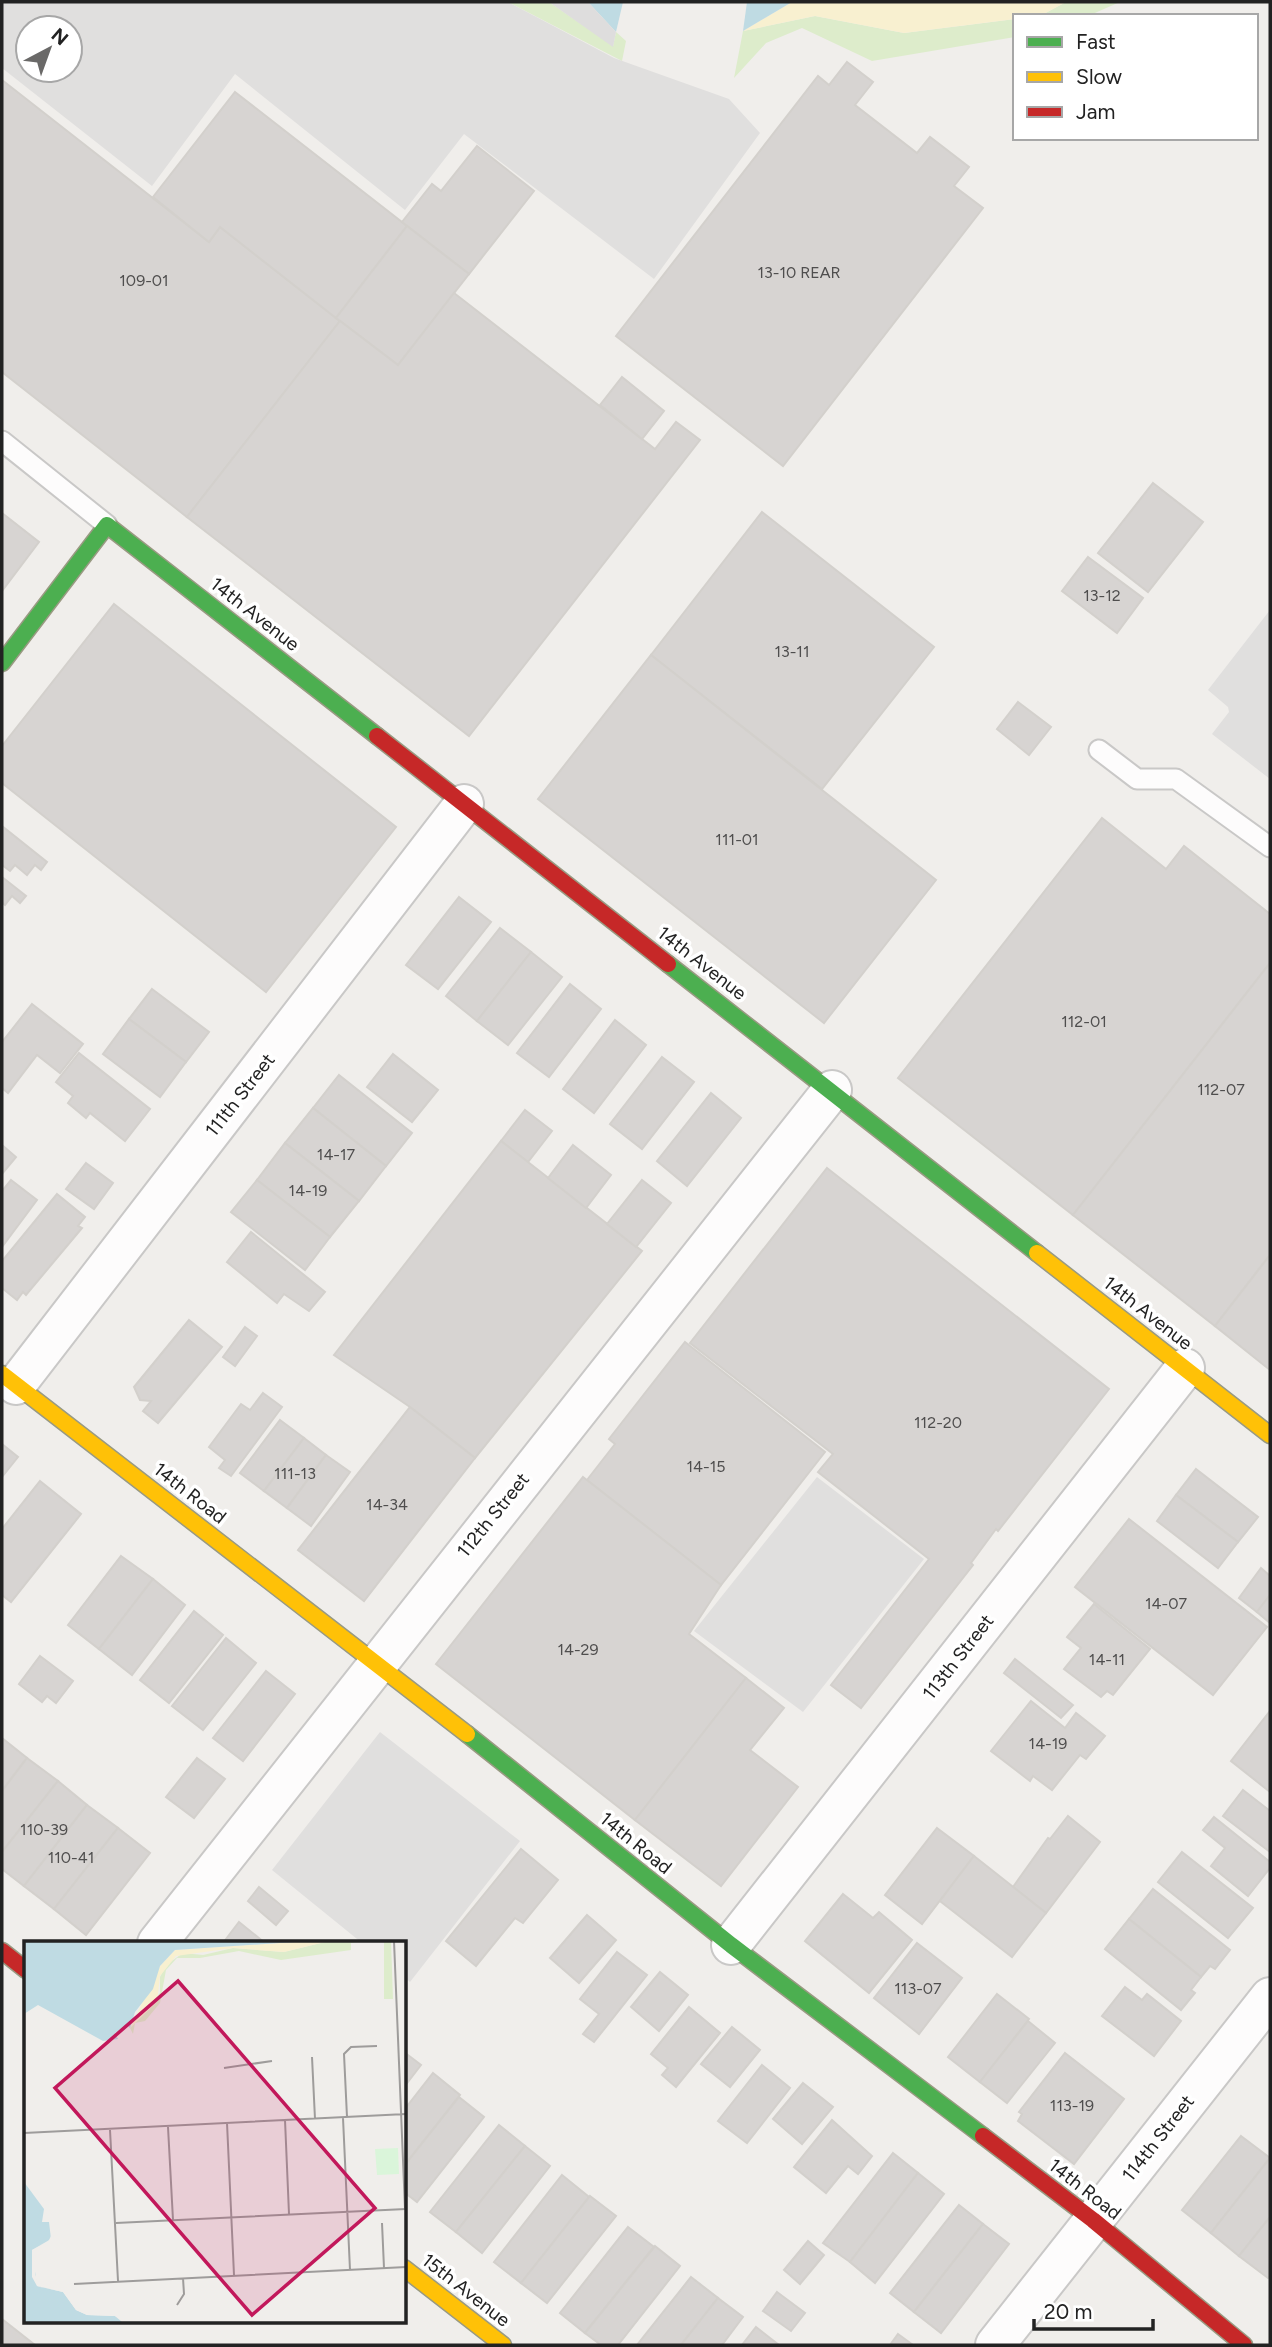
<svg xmlns="http://www.w3.org/2000/svg" width="1272" height="2347" viewBox="0 0 1272 2347" font-family="Figtree,sans-serif">
<style>
.grass{fill:#ddeccb}
.sand{fill:#f8f0d0}
.parking{fill:#e0dfde;fill-rule:evenodd}
.water{fill:#bfdbe3}
.pier{fill:#dedddd}
.building{fill:#d7d4d2;stroke:#d3d0cc;stroke-width:2}
.lines{fill:none;stroke-linecap:round;stroke-linejoin:round}
.lane-casing{stroke:#c9c8c7;stroke-width:23}
.street-casing{stroke:#c9c8c7;stroke-width:42}
.fast-casing{stroke:#999a82;stroke-width:19}
.slow-casing{stroke:#999a82;stroke-width:19}
.jam-casing{stroke:#999a82;stroke-width:19}
.lane{stroke:#fdfcfc;stroke-width:19}
.street{stroke:#fdfcfc;stroke-width:38}
.fast{stroke:#4caf50;stroke-width:16}
.slow{stroke:#ffc107;stroke-width:16}
.jam{stroke:#c62828;stroke-width:16}
.labels{text-anchor:middle;dominant-baseline:central;stroke-width:7;stroke-linejoin:round;paint-order:stroke}
.number-label{font-size:16px;fill:#4f4e4e}
.street-label{font-size:19px;fill:#222;stroke:#fff}
.inset-road{fill:none;stroke:#9e9c9b;stroke-width:2}
.view{fill:#c2185b;fill-opacity:0.15;stroke:#c2185b;stroke-width:3.5}
.inset-edge{fill:none;stroke:#222;stroke-width:3.5}
</style>
<rect width="100%" height="100%" fill="#f0eeeb"/>
<g class="grass">
<path d="M508,2H549L613,46L616,32L626,41L622,61Z"/>
<path d="M1066,2H1120L1088,16H1040Z"/>
<path d="M815,16L904,33L1015,19V37L872,61L802,28L766,43L734,78L743,31Z"/>
</g>
<path class="sand" d="M792,2H1066L1040,16H1015V19L904,33L815,16L743,31Z"/>
<g class="parking">
<path d="M2,2H508L614,58L729,99L760,133L654,279L464,134L405,210L235,74L152,186L2,68ZM28,28H70V70H28Z"/>
<path d="M1270,610V779L1212,734L1229,712L1228,707L1208,690Z"/>
<path d="M817,1477L924,1559L803,1712L694,1631Z"/>
<path d="M380,1732L520,1841L410,1982L404,1977V1943H362L272,1870Z"/>
</g>
<g class="water">
<path d="M588,2H623L616,32Z"/>
<path d="M747,2H792L743,31Z"/>
</g>
<path class="pier" d="M549,2H588L616,32L613,47Z"/>
<g class="building">
<path d="M847,62L873,82L855,105L917,153L930,137L969,167L954,186L983,208L783,466L616,336L818,76L829,85Z"/>
<path d="M2,80L209,242L220,227L340,321L187,517L2,372Z"/>
<path d="M235,92L407,226L336,318L220,227L209,242L153,197Z"/>
<path d="M477,146L534,191L469,274L402,222L432,184L441,191Z"/>
<path d="M407,226L469,274L398,365L336,318Z"/>
<path d="M454,293L655,449L676,422L700,440L469,736L187,517L340,321L398,365Z"/>
<path d="M622,377L664,411L642,439L600,405Z"/>
<path d="M1153,483L1203,522L1148,592L1098,553Z"/>
<path d="M762,512L934,647L822,789L651,655Z"/>
<path d="M2,513L39,542L2,591Z"/>
<path d="M1088,557L1143,598L1117,633L1062,591Z"/>
<path d="M114,604L396,827L266,992L2,783V746Z"/>
<path d="M651,655L936,880L824,1023L538,799Z"/>
<path d="M1018,702L1051,727L1029,755L997,729Z"/>
<path d="M1102,818L1166,869L1184,846L1270,914V963L1073,1215L898,1078Z"/>
<path d="M2,826L47,862L41,870L35,865L27,875L15,865L10,871L2,865Z"/>
<path d="M2,877L26,896L20,903L12,896L5,905L2,902Z"/>
<path d="M459,897L491,922L438,989L406,965Z"/>
<path d="M500,928L531,952L477,1021L446,996Z"/>
<path d="M531,952L562,977L508,1045L477,1021Z"/>
<path d="M1270,963V1255L1215,1326L1073,1215Z"/>
<path d="M570,984L601,1009L549,1077L517,1053Z"/>
<path d="M152,989L209,1032L186,1062L129,1019Z"/>
<path d="M32,1004L83,1044L60,1073L37,1055L8,1093L2,1088V1042Z"/>
<path d="M129,1019L186,1062L160,1097L103,1054Z"/>
<path d="M615,1020L646,1045L594,1113L563,1089Z"/>
<path d="M79,1053L150,1109L125,1141L90,1113L86,1118L68,1103L73,1096L56,1082Z"/>
<path d="M393,1054L438,1090L412,1122L367,1087Z"/>
<path d="M662,1057L694,1082L642,1149L610,1124Z"/>
<path d="M339,1075L412,1133L386,1166L313,1108Z"/>
<path d="M711,1093L741,1118L687,1186L657,1161Z"/>
<path d="M313,1108L386,1166L359,1201L285,1143Z"/>
<path d="M525,1110L552,1131L528,1162L501,1141Z"/>
<path d="M501,1141L642,1251L475,1458L410,1407L334,1355Z"/>
<path d="M285,1143L359,1201L330,1237L257,1180Z"/>
<path d="M2,1145L16,1157L2,1174Z"/>
<path d="M573,1145L611,1175L586,1208L548,1178Z"/>
<path d="M86,1163L113,1183L94,1209L66,1189Z"/>
<path d="M827,1168L1109,1389L998,1531L996,1529L971,1563L973,1565L861,1708L831,1685L929,1559L818,1472L833,1454L690,1343Z"/>
<path d="M11,1180L37,1200L2,1247V1191Z"/>
<path d="M257,1180L330,1237L305,1270L231,1212Z"/>
<path d="M642,1180L671,1203L636,1247L607,1224Z"/>
<path d="M57,1194L85,1217L78,1226L82,1228L26,1295L23,1292L17,1300L2,1288V1261Z"/>
<path d="M251,1232L325,1292L309,1311L284,1294L277,1303L227,1262Z"/>
<path d="M1270,1255V1370L1215,1326Z"/>
<path d="M189,1320L222,1347L158,1423L143,1411L151,1401L140,1400L134,1387Z"/>
<path d="M245,1327L257,1336L235,1366L223,1357Z"/>
<path d="M685,1342L825,1452L721,1585L587,1480L615,1444L609,1439Z"/>
<path d="M263,1393L282,1407L231,1476L219,1468L225,1460L209,1447L241,1404L250,1410Z"/>
<path d="M410,1407L475,1458L364,1601L298,1550Z"/>
<path d="M280,1420L304,1438L264,1491L240,1473Z"/>
<path d="M304,1438L326,1455L287,1508L264,1491Z"/>
<path d="M2,1444L18,1457L2,1477Z"/>
<path d="M326,1455L350,1472L311,1526L287,1508Z"/>
<path d="M1196,1469L1258,1517L1238,1542L1176,1495Z"/>
<path d="M583,1477L721,1585L689,1634L746,1678L635,1820L436,1664Z"/>
<path d="M40,1481L81,1514L11,1602L2,1595V1529Z"/>
<path d="M1176,1495L1238,1542L1218,1568L1157,1521Z"/>
<path d="M1129,1519L1267,1627L1213,1695L1075,1587Z"/>
<path d="M121,1556L153,1579L99,1649L68,1625Z"/>
<path d="M1261,1568L1270,1576V1595L1257,1612L1239,1598Z"/>
<path d="M153,1579L185,1605L132,1675L99,1649Z"/>
<path d="M1270,1595V1623L1257,1612Z"/>
<path d="M1094,1604L1150,1649L1113,1695L1107,1691L1101,1697L1064,1669L1081,1648L1067,1637Z"/>
<path d="M194,1611L223,1635L169,1703L140,1680Z"/>
<path d="M226,1638L256,1663L203,1730L172,1706Z"/>
<path d="M40,1656L73,1681L56,1703L47,1696L42,1702L19,1684Z"/>
<path d="M1015,1659L1073,1705L1061,1718L1004,1673Z"/>
<path d="M266,1671L295,1694L243,1761L213,1738Z"/>
<path d="M746,1678L784,1708L750,1750L798,1787L721,1886L635,1820Z"/>
<path d="M1031,1701L1065,1728L1076,1713L1105,1736L1086,1759L1080,1755L1052,1790L1033,1776L1030,1781L991,1751Z"/>
<path d="M1270,1711V1792L1231,1761Z"/>
<path d="M2,1738L27,1758L2,1791Z"/>
<path d="M27,1758L58,1781L2,1852V1791Z"/>
<path d="M197,1758L225,1779L194,1818L166,1797Z"/>
<path d="M58,1781L87,1805L24,1886L2,1869V1852Z"/>
<path d="M1243,1790L1270,1811V1852L1223,1816Z"/>
<path d="M87,1805L118,1828L54,1909L24,1886Z"/>
<path d="M1068,1816L1100,1842L1046,1913L1013,1887L1048,1838L1050,1839Z"/>
<path d="M1214,1817L1270,1862V1868L1248,1896L1211,1866L1225,1848L1203,1830Z"/>
<path d="M118,1828L150,1853L86,1935L54,1909Z"/>
<path d="M937,1828L974,1856L922,1924L885,1895Z"/>
<path d="M521,1849L558,1880L523,1923L515,1918L476,1966L446,1941Z"/>
<path d="M1182,1852L1253,1908L1228,1938L1158,1882Z"/>
<path d="M974,1856L1046,1913L1012,1957L940,1901Z"/>
<path d="M259,1887L288,1911L276,1925L248,1901Z"/>
<path d="M1153,1889L1230,1950L1215,1969L1210,1966L1201,1977L1129,1919Z"/>
<path d="M843,1894L873,1918L879,1912L912,1940L869,1993L805,1941Z"/>
<path d="M587,1915L616,1940L579,1983L550,1958Z"/>
<path d="M1129,1919L1201,1977L1191,1990L1195,1993L1181,2010L1105,1949Z"/>
<path d="M239,1922L265,1943H223Z"/>
<path d="M917,1943L962,1978L919,2034L874,1998Z"/>
<path d="M617,1952L647,1975L594,2042L583,2034L599,2014L580,1999Z"/>
<path d="M660,1972L688,1995L659,2031L631,2007Z"/>
<path d="M1125,1987L1142,2000L1147,1994L1181,2021L1154,2056L1102,2016Z"/>
<path d="M997,1994L1029,2019L980,2082L948,2057Z"/>
<path d="M689,2007L720,2033L676,2087L662,2075L668,2068L651,2054Z"/>
<path d="M1028,2021L1055,2043L1007,2103L980,2082Z"/>
<path d="M732,2027L760,2050L730,2087L701,2064Z"/>
<path d="M404,2052L421,2065L404,2087Z"/>
<path d="M1065,2053L1124,2099L1074,2164L1018,2121L1022,2114L1019,2112Z"/>
<path d="M762,2065L790,2088L747,2143L718,2121Z"/>
<path d="M433,2073L460,2095L404,2166V2110Z"/>
<path d="M803,2083L833,2107L802,2144L773,2119Z"/>
<path d="M459,2097L484,2117L417,2202L404,2192V2166Z"/>
<path d="M832,2120L872,2156L858,2174L848,2166L826,2193L794,2167Z"/>
<path d="M499,2125L525,2146L456,2232L430,2212Z"/>
<path d="M1241,2136L1270,2158L1211,2233L1182,2210Z"/>
<path d="M525,2146L550,2166L482,2253L456,2232Z"/>
<path d="M893,2153L918,2173L850,2262L823,2243Z"/>
<path d="M1270,2158V2217L1239,2256L1211,2233Z"/>
<path d="M918,2173L944,2194L875,2283L850,2262Z"/>
<path d="M562,2175L589,2197L521,2283L494,2262Z"/>
<path d="M590,2196L616,2216L547,2303L521,2283Z"/>
<path d="M959,2205L983,2224L914,2312L890,2293Z"/>
<path d="M1270,2217V2276L1268,2278L1239,2256Z"/>
<path d="M983,2224L1009,2244L941,2333L914,2312Z"/>
<path d="M628,2227L654,2247L585,2333L560,2313Z"/>
<path d="M808,2241L824,2255L800,2284L784,2270Z"/>
<path d="M655,2246L680,2266L618,2345H601L585,2333Z"/>
<path d="M691,2277L718,2298L681,2345H637Z"/>
<path d="M777,2292L805,2313L791,2331L763,2311Z"/>
<path d="M718,2298L743,2317L722,2345H681Z"/>
<path d="M2,2319L35,2345H2Z"/>
<path d="M756,2327L779,2345H742Z"/>
<path d="M898,2334L913,2345H890Z"/>
</g>
<g class="lines">
<g class="lane-casing">
<g id="lane">
<path d="M2,441L107,525"/>
<path d="M1099,750L1137,779H1176L1270,847"/>
</g>
</g>
<g class="street-casing">
<g id="street">
<path d="M16,1385L464,804"/>
<path d="M157,1943L832,1090"/>
<path d="M731,1945L1185,1368"/>
<path d="M995,2345L1270,1997"/>
</g>
</g>
<g class="fast-casing">
<g id="fast">
<path d="M2,663L107,525L377,736"/>
<path d="M668,964L1037,1253"/>
<path d="M467,1734L731,1945L983,2136"/>
</g>
</g>
<g class="slow-casing">
<g id="slow">
<path d="M1037,1253L1270,1435"/>
<path d="M2,1374L467,1734"/>
<path d="M404,2268L503,2345"/>
</g>
</g>
<g class="jam-casing">
<g id="jam">
<path d="M377,736L668,964"/>
<path d="M2,1951L26,1970"/>
<path d="M983,2136L1093,2220L1244,2345"/>
</g>
</g>
<use href="#lane" class="lane"/>
<use href="#street" class="street"/>
<use href="#fast" class="fast"/>
<use href="#slow" class="slow"/>
<use href="#jam" class="jam"/>
</g>
<g class="labels">
<g class="number-label">
<text x="799" y="272">13-10 REAR</text>
<text x="144" y="280">109-01</text>
<text x="1102" y="595">13-12</text>
<text x="792" y="651">13-11</text>
<text x="737" y="839">111-01</text>
<text x="1084" y="1021">112-01</text>
<text x="1221" y="1089">112-07</text>
<text x="336" y="1154">14-17</text>
<text x="308" y="1190">14-19</text>
<text x="938" y="1422">112-20</text>
<text x="706" y="1466">14-15</text>
<text x="295" y="1473">111-13</text>
<text x="387" y="1504">14-34</text>
<text x="1166" y="1603">14-07</text>
<text x="578" y="1649">14-29</text>
<text x="1107" y="1659">14-11</text>
<text x="1048" y="1743">14-19</text>
<text x="44" y="1829">110-39</text>
<text x="71" y="1857">110-41</text>
<text x="918" y="1988">113-07</text>
<text x="1072" y="2105">113-19</text>
</g>
<g class="street-label">
<text transform="translate(255 614) rotate(38)">14th Avenue</text>
<text transform="translate(702 963) rotate(38)">14th Avenue</text>
<text transform="translate(240 1095) rotate(-52)">111th Street</text>
<text transform="translate(1148 1313) rotate(38)">14th Avenue</text>
<text transform="translate(190 1493) rotate(38)">14th Road</text>
<text transform="translate(493 1515) rotate(-51)">112th Street</text>
<text transform="translate(958 1657) rotate(-52)">113th Street</text>
<text transform="translate(636 1843) rotate(39)">14th Road</text>
<text transform="translate(1158 2138) rotate(-52)">114th Street</text>
<text transform="translate(1085 2189) rotate(38)">14th Road</text>
<text transform="translate(466 2290) rotate(38)">15th Avenue</text>
</g>
</g>
<g transform="translate(24 1941)">
<rect width="382" height="382" fill="#f0eeeb"/>
<path d="M305,0H339L327,2V9L257,19L215,10L176,17H153L142,29L136,62L121,80L111,82L109,93L106,87L136,52V36L142,24L159,12L179,14L209,7L260,11ZM360,0H367L369,58H360Z" fill="#ddeccb"/>
<path d="M285,0H305L260,11L209,7L152,15L136,35L133,61L106,87L136,25L151,9Z" fill="#f8f0d0"/>
<path d="M374,207L375,233L353,234L351,208Z" fill="#daf5da"/>
<path d="M0,0H285L151,9L136,25L129,48L111,71L106,87L103,84L91,92L94,98L79,100L14,64L0,73ZM0,241L20,268L18,281H25L27,298L8,309L13,345L39,351L52,369L63,374L91,375L98,381H0Z" fill="#bfdbe3"/>
<path d="M28,293V302L11,311V333L16,346L39,350L57,370L95,374L101,381L91,375L63,374L52,369L39,351L13,345L8,336V309L24,301Z" fill="#f0eeeb"/>
<path class="inset-road" d="M370,0L381,268M288,116L291,178M200,127L248,120M323,176L320,113L327,106L353,105M319,177L326,329M261,179L265,273M203,182L210,334M144,186L149,279M86,189L94,340M0,192L382,173M92,282L382,268M358,282L360,327M50,343L382,326M153,364L160,353L159,337"/>
<path class="view" d="M154,40L351,267L228,374L31,147Z"/>
<rect width="382" height="382" class="inset-edge"/>
</g>
<rect width="1272" height="2347" fill="none" stroke="#222222" stroke-width="7"/>
<rect x="1013" y="14" width="245" height="126" fill="#ffffff" stroke="#a7a7a7" stroke-width="2"/>
<rect x="1027" y="37" width="35" height="10" fill="#4caf50" stroke="#a7a7a7" stroke-width="2"/>
<text x="1076" y="49" font-size="21" fill="#222222">Fast</text>
<rect x="1027" y="72" width="35" height="10" fill="#ffc107" stroke="#a7a7a7" stroke-width="2"/>
<text x="1076" y="84" font-size="21" fill="#222222">Slow</text>
<rect x="1027" y="107" width="35" height="10" fill="#c62828" stroke="#a7a7a7" stroke-width="2"/>
<text x="1076" y="119" font-size="21" fill="#222222">Jam</text>
<g transform="translate(49 49) rotate(41)"><circle r="33" fill="#ffffff" stroke="#a7a7a7" stroke-width="2"/>
<path d="M0-5L12 26L0 18L-12 26Z" fill="#6a6968"/>
<text y="-10" font-size="19" font-weight="bold" text-anchor="middle" fill="#222222">N</text>
</g>
<path d="M1034 2319v10h119v-10" fill="none" stroke="#222222" stroke-width="3.5"/>
<text x="1044" y="2319" font-size="21" fill="#222222" stroke="#ffffff" stroke-width="5" paint-order="stroke">20 m</text>
</svg>
